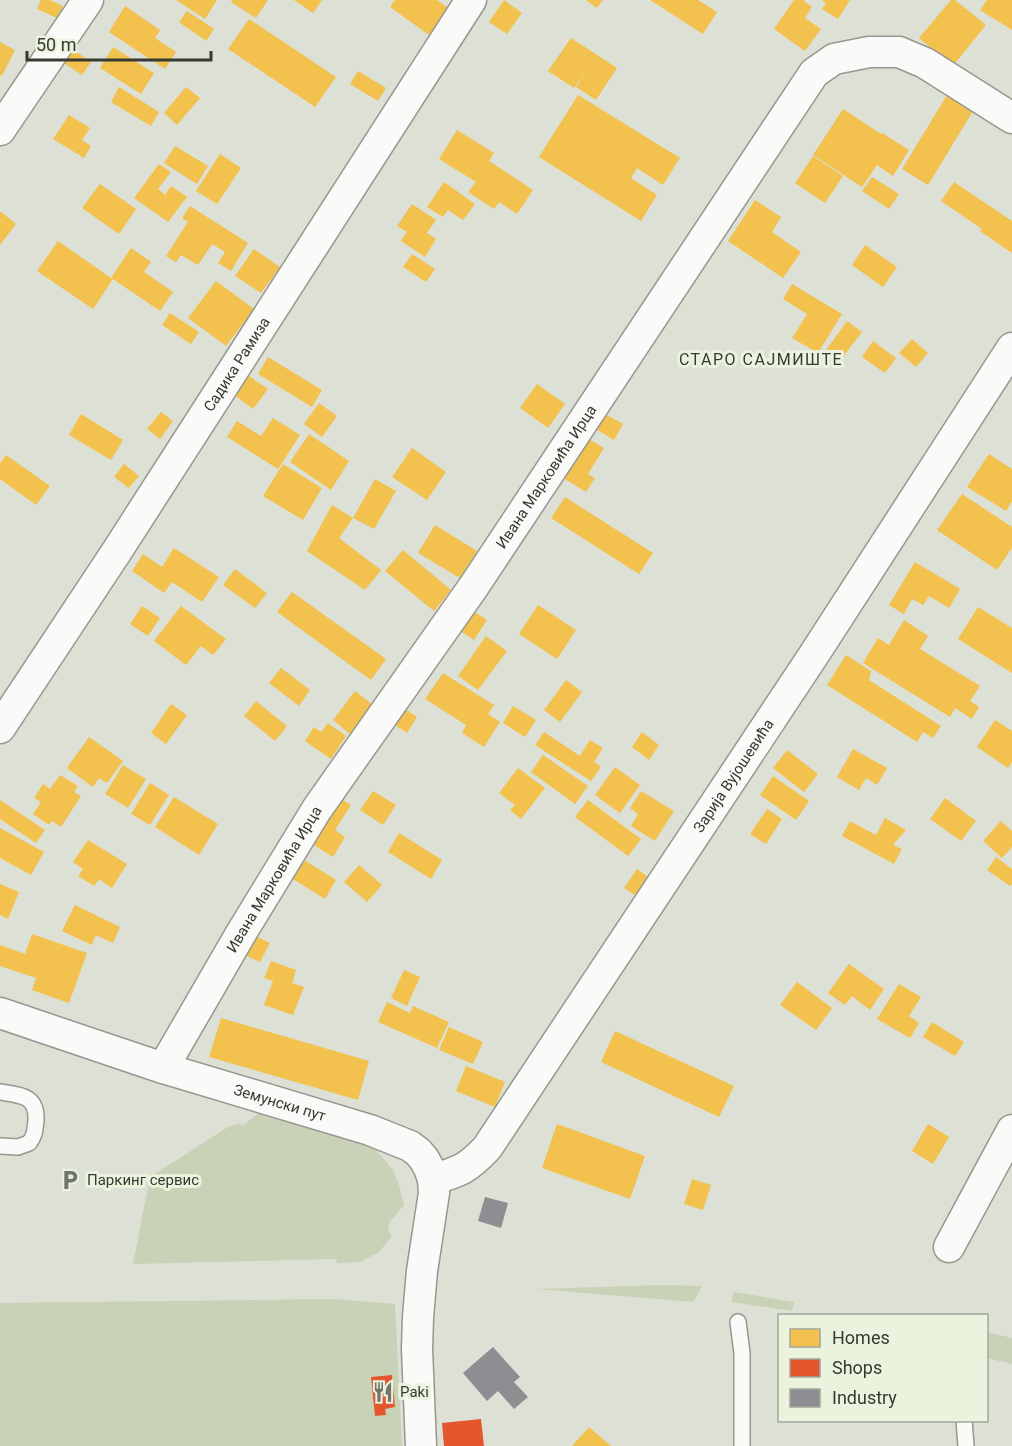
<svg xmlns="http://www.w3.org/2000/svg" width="1012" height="1446" viewBox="0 0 1012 1446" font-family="Roboto,sans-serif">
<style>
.green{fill:#c9d1b7}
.homes{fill:#f2c14e}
.shops{fill:#e4572e}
.industry{fill:#8d8d92}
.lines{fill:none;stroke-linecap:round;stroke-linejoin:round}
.lane-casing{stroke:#969890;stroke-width:18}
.street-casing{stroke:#969890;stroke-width:33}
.lane{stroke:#fafaf9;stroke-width:15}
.street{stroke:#fafaf9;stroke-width:30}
.labels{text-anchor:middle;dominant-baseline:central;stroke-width:6;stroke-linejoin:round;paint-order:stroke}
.street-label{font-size:15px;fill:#373a32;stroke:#ebf2dd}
.poi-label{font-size:15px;fill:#373a32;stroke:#ebf2dd;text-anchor:start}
.neighbourhood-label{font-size:16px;letter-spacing:1.5px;fill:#373a32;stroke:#ebf2dd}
</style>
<rect width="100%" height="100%" fill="#dde0d5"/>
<g class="green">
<path d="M258,1114L360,1141L377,1151L393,1170L400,1188L404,1205L390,1222L388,1230L392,1236L379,1252L360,1262L337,1263L336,1259L133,1264L150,1177L228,1127L237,1124L243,1125Z"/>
<path d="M664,1285L702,1286L694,1302L537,1289Z"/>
<path d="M734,1292L794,1302L792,1311L731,1302Z"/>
<path d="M333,1299L395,1304L402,1446H0V1303Z"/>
<path d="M987,1332L1012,1338V1364L987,1358Z"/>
</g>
<g class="homes">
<path d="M41,0H50L63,6L57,18L37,9Z"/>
<path d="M176,0H217L205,19Z"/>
<path d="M232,0H268L256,18L231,2Z"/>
<path d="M294,0H322L313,13Z"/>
<path d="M395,0H437L448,8L429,35L390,7Z"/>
<path d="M504,0L522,13L507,34L489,22Z"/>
<path d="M586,0H603L597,8Z"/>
<path d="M650,0H698L717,12L703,34Z"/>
<path d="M794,0H803L812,7L805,18L821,29L805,51L774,29Z"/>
<path d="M822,0H850L838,19L822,9L826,3Z"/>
<path d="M951,0H955L986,25L953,66L919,38Z"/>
<path d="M987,0H1012V30L980,10Z"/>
<path d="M125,6L160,30L155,38L176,52L165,69L109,32Z"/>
<path d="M187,11L214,29L206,41L179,22Z"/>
<path d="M249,19L336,77L315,107L228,49Z"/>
<path d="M571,38L617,68L596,100L576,87L586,71L574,88L548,71Z"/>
<path d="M0,42L15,50L2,76L0,75Z"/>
<path d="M68,46L91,62L82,75L59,60Z"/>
<path d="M113,47L154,73L141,94L100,68Z"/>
<path d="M358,71L386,88L378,101L350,84Z"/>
<path d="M119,87L159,112L151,126L111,102Z"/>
<path d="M186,87L200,98L177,125L164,113Z"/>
<path d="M578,95L680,158L663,185L637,168L631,178L657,195L641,221L539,157Z"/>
<path d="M947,95L973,111L928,185L902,169Z"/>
<path d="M843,109L881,134L882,133L909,150L893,176L877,165L862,187L813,155Z"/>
<path d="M69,115L90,128L82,140L91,146L84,158L53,139Z"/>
<path d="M457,130L494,153L489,161L533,190L517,214L499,202L494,209L468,192L476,182L439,159Z"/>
<path d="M175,146L208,166L197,184L164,163Z"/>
<path d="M220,154L241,168L217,204L196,191Z"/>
<path d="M813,156L843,176L825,203L795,183Z"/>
<path d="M159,164L171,172L158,189L165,195L171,186L187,197L168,222L134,198Z"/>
<path d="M872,177L899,194L889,209L862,191Z"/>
<path d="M444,182L475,204L463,220L448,210L443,217L427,207Z"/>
<path d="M954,182L1012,221V253L980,231L982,229L941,201Z"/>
<path d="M100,184L136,209L119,234L82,208Z"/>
<path d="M755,200L781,217L772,232L801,252L783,278L728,241Z"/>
<path d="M412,204L436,220L427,233L436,239L425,257L401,241L407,232L397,226Z"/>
<path d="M190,206L248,243L231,271L218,263L225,252L212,244L198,265L181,255L176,262L166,256L188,222L182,218Z"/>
<path d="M0,211L16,224L0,245Z"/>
<path d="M58,241L111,278L131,248L151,262L144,272L173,292L160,311L113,279L93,309L37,271Z"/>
<path d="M865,245L897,267L883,287L852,265Z"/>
<path d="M254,249L280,267L261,293L235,276Z"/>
<path d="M412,254L435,269L426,282L403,267Z"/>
<path d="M216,281L254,309L226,346L188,318Z"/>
<path d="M792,284L842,314L818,353L792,338L807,314L783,299Z"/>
<path d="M170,313L199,332L191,344L162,325Z"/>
<path d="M847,321L862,332L838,363L824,353Z"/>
<path d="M912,339L928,353L916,367L899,353Z"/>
<path d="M873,341L896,358L885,373L862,357Z"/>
<path d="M268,357L322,390L312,407L258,374Z"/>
<path d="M243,372L268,389L253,409L229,391Z"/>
<path d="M537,384L565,404L548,428L520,408Z"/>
<path d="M319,403L337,416L322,437L304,424Z"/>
<path d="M161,412L173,421L160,439L147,429Z"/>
<path d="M603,413L623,424L614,440L594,428Z"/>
<path d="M81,414L123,440L111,460L69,435Z"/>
<path d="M273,418L300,435L278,469L227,437L237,421L261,436Z"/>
<path d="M309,434L349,461L331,490L290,462Z"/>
<path d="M587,438L604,448L588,474L595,478L586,492L563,478Z"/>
<path d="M412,448L446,472L427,500L392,477Z"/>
<path d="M989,454L1012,469V501L1006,511L967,487Z"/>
<path d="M6,455L50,486L36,505L0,479V463Z"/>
<path d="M124,464L139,476L129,488L114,477Z"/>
<path d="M283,464L322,488L303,520L263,496Z"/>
<path d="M375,479L396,491L374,529L353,518Z"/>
<path d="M962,494L1012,527V548L997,570L937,530Z"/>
<path d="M565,497L653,553L639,574L551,518Z"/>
<path d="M332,505L353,518L339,538L381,570L365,590L307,551Z"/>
<path d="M435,525L477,551L460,578L418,553Z"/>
<path d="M174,548L219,577L202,602L172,582L164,593L132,571L143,554L162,567Z"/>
<path d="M403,550L451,590L434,611L385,571Z"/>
<path d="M915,562L960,589L949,608L929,596L923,605L912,599L904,614L889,605Z"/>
<path d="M235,569L267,593L255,608L223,585Z"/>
<path d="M292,592L386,659L371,680L277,612Z"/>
<path d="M538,605L576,630L557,659L519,634Z"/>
<path d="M142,606L160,618L148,636L130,624Z"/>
<path d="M181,606L226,639L213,655L201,646L186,665L154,641Z"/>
<path d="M978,607L1012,628V673L958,639Z"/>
<path d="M470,609L487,620L474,640L457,629Z"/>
<path d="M904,620L928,636L920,649L980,686L970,701L979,707L972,719L955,708L950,717L863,663L878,638L889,645Z"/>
<path d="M486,636L507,651L478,690L458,676Z"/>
<path d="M846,655L871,671L869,680L941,726L933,738L923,732L917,742L827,685Z"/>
<path d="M281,668L310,690L299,706L269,683Z"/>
<path d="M443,673L494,705L488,714L500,722L484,747L462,733L466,725L425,699Z"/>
<path d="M566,680L582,692L560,722L544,710Z"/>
<path d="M355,691L373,705L350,734L333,720Z"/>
<path d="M256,701L287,726L275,741L244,716Z"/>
<path d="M171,704L187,715L166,744L151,733Z"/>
<path d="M399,705L417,717L407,733L389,721Z"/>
<path d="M513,706L536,720L525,737L503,723Z"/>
<path d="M995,720L1012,731V762L1008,768L977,747Z"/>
<path d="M328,723L346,736L331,759L305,741L314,727L321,732Z"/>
<path d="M544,732L580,756L590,740L603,748L594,762L601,767L591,781L535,745Z"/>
<path d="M642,732L659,745L649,760L632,747Z"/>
<path d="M89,737L123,761L107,783L99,778L93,787L67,768Z"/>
<path d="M853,749L887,768L877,785L866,778L859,790L837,777Z"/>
<path d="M787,750L818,774L804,792L773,768Z"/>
<path d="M543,755L588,786L575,804L531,772Z"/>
<path d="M123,765L146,779L128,808L105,794Z"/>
<path d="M615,767L640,785L620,813L595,795Z"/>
<path d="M518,768L545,788L521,819L510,810L515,805L499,793Z"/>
<path d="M60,775L78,786L74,792L81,796L61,827L52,821L49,825L33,814L41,802L34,798L43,784L50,789Z"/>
<path d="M773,776L809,801L796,820L760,795Z"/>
<path d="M150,783L169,795L150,825L131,814Z"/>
<path d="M373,791L396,805L383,825L360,810Z"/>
<path d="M641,791L674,811L655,841L631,826L638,814L630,808Z"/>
<path d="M174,797L218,824L199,855L155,827Z"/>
<path d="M338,797L351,805L335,830L345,837L333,857L309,842Z"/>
<path d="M945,798L976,821L961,841L930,819Z"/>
<path d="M0,800L45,830L36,843L0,819Z"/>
<path d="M588,800L641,839L628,856L575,817Z"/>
<path d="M767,809L782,819L766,844L750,834Z"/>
<path d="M885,818L906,830L893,845L902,849L894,864L842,836L850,821L876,835Z"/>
<path d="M1001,821L1012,831V847L1002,858L983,841Z"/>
<path d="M0,828L44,852L31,875L0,858Z"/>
<path d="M399,833L442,860L431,879L388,852Z"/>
<path d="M88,840L127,864L112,888L99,879L94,886L78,876L83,869L73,862Z"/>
<path d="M299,857L336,880L325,899L288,876Z"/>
<path d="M996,857L1012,869V884L1010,886L987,870Z"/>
<path d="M359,865L382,885L367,902L344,882Z"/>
<path d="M637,869L651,879L638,897L624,888Z"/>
<path d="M0,884L19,892L8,919L0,915Z"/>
<path d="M75,905L120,927L113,943L96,935L92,945L62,931Z"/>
<path d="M249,933L270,943L260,962L240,953Z"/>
<path d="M32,934L87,953L69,1003L32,990L36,978L0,966V945L25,954Z"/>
<path d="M271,961L296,970L292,983L304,987L293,1015L264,1005L273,981L264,978Z"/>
<path d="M849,964L884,989L870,1010L852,996L845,1005L828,993Z"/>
<path d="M404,970L420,977L407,1006L391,998Z"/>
<path d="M797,982L832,1008L816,1030L780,1005Z"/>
<path d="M899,984L921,997L909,1016L919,1023L910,1038L877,1019Z"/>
<path d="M387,1002L410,1013L413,1006L449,1022L437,1048L378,1022Z"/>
<path d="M221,1018L369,1061L358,1100L209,1057Z"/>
<path d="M932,1022L964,1042L955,1056L923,1037Z"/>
<path d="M449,1027L483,1042L473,1064L439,1050Z"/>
<path d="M615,1031L734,1086L719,1117L601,1062Z"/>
<path d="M466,1066L505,1082L495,1107L456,1091Z"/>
<path d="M557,1124L645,1156L630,1199L542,1168Z"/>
<path d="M928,1124L949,1137L933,1164L912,1151Z"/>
<path d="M692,1179L711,1185L703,1210L684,1204Z"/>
<path d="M589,1427L611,1446H572Z"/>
</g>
<g class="shops">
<path d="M392,1375L395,1407L385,1409L386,1415L375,1416L371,1377Z"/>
<path d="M481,1419L484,1446H444L442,1423Z"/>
</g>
<g class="industry">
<path d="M485,1197L508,1203L501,1228L478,1221Z"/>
<path d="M493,1347L520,1377L514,1382L528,1397L514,1409L498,1391L487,1401L463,1373Z"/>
</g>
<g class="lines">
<g class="lane-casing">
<g id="lane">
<path d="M0,1092C20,1095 37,1095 36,1120C35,1129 35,1136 29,1143L18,1147L0,1146"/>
<path d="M738,1322L742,1353V1446"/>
<path d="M964,1420L966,1446"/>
</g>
</g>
<g class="street-casing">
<g id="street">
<path d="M0,130L88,0"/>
<path id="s1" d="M0,728L117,551L471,0"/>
<path id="s2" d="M0,1013L163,1068L370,1130L410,1146L418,1152L424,1159L429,1168L433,1179L434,1193L422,1271L418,1317L417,1349L421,1446"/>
<path id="s3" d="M163,1068L240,935L317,809L474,586L814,73L834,59L869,52H899L925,63L1012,118"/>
<path id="s4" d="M433,1179C460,1172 468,1168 487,1148L815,653L1012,348"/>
<path d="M949,1247L1012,1130"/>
</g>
</g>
<use href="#lane" class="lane"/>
<use href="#street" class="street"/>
</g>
<defs>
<g id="parking-bare" transform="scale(1.62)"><path d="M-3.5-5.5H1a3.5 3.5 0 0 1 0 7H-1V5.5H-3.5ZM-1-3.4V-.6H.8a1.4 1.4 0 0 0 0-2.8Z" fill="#71746b" stroke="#ebf2dd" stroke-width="2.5" paint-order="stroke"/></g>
<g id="restaurant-bare" transform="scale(1.62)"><path d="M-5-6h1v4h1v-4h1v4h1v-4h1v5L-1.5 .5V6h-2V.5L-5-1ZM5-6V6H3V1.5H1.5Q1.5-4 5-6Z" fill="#71746b" stroke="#ebf2dd" stroke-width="2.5" paint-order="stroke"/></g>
</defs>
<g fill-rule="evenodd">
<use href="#parking-bare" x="70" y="1180"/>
<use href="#restaurant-bare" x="383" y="1392"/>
</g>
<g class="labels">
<g class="street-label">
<text stroke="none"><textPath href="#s1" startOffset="434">Садика Рамиза</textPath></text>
<text stroke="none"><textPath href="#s3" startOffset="705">Ивана Марковића Ирца</textPath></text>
<text stroke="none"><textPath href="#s4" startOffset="510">Зарија Вујошевића</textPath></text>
<text stroke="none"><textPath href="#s3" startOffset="219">Ивана Марковића Ирца</textPath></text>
<text stroke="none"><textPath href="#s2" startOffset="294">Земунски пут</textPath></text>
</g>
<g class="poi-label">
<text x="87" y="1180">Паркинг сервис</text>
<text x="400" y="1392">Paki</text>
</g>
<g class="neighbourhood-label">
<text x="761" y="359">СТАРО САЈМИШТЕ</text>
</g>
</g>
<rect x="778" y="1314" width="210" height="108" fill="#ebf2dd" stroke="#a3a899" stroke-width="1.5"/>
<rect x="790" y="1329" width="30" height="18" fill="#f2c14e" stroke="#a3a899" stroke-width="1.5"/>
<text x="832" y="1344" font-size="18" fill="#373a32">Homes</text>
<rect x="790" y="1359" width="30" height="18" fill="#e4572e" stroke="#a3a899" stroke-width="1.5"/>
<text x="832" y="1374" font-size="18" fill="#373a32">Shops</text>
<rect x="790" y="1389" width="30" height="18" fill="#8d8d92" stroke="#a3a899" stroke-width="1.5"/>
<text x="832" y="1404" font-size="18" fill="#373a32">Industry</text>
<path d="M27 51v9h184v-9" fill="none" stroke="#373a32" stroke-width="3"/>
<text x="36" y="51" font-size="18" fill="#373a32" stroke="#ebf2dd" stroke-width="4.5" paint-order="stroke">50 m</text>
</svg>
